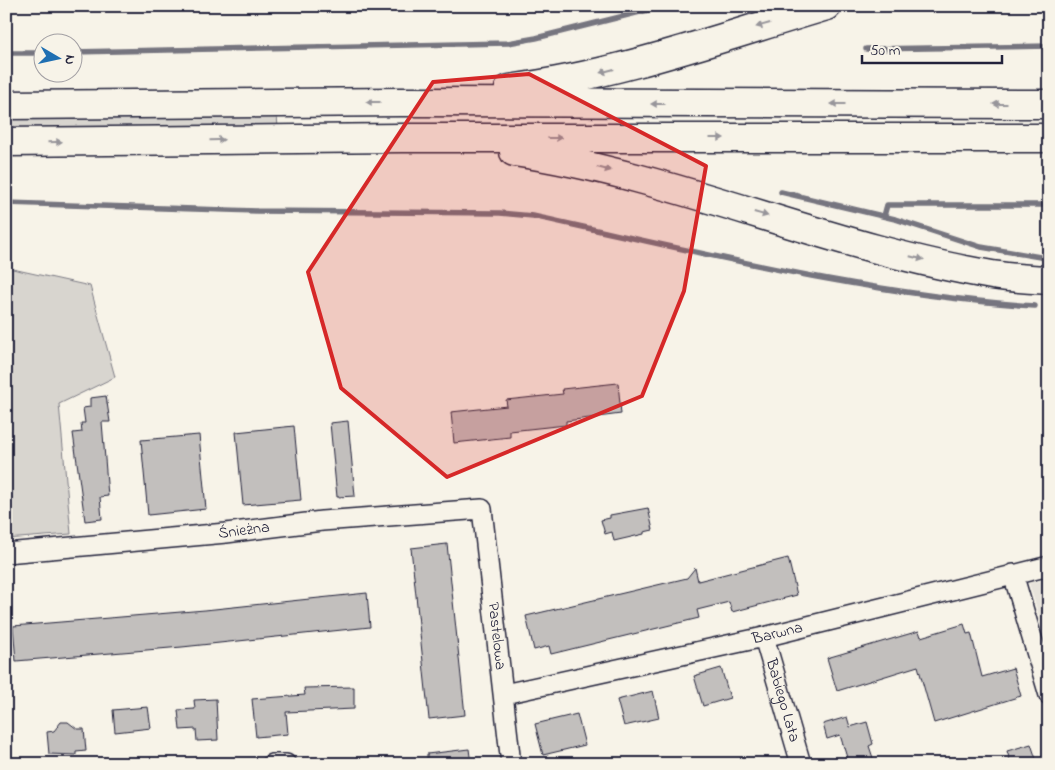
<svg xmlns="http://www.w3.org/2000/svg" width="1055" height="770" viewBox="0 0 1055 770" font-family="'Indie Flower',sans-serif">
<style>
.built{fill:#e7e3db}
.green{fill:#d8d5cf;stroke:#7d7c85}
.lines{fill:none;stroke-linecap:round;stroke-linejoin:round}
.stream{stroke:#76747f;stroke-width:5.5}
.building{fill:#c2bfbd;stroke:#22223b}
.minor-casing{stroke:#22223b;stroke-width:22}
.highway-casing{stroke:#22223b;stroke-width:31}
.minor{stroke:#f7f3e8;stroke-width:19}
.highway{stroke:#f7f3e8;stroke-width:28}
.oneway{fill:#97959a}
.marked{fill:#d62828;fill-opacity:0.2;stroke:#d62828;stroke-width:4;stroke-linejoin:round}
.labels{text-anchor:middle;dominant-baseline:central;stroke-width:4;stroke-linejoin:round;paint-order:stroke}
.street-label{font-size:16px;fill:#22223b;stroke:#f7f3e8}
</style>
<rect width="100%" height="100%" fill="#f7f3e8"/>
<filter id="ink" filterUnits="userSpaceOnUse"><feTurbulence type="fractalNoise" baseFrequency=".02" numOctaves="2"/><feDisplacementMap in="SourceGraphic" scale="10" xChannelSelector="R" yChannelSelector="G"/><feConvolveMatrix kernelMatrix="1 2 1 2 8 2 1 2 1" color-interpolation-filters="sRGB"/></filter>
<g filter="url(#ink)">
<path class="built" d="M1049,579V649L1029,583Z"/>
<g class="green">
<path d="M277,116L278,127L6,129V118Z"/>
<path d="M8,268L90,286L115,377L59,404L71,534L6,539Z"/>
</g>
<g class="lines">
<g class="stream">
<path d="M866,49L1049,46"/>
<path d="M72,52L508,43L536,38L664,6"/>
<path d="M6,53H42"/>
<path d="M781,192L895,219L981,247L1046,258"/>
<path d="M6,203L257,211L500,213L533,216C699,252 865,295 1035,306"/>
<path d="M884,216L887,205H1049"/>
</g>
</g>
<g class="building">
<path d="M618,383L621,414L566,421V425L510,431V437L454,443L451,412L507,406L506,400L563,394L562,389Z"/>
<path d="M106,396L110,422H102L108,496L100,497L102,519L85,521L73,433L82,432L81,423H85L83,408L90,407V398Z"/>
<path d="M348,421L355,496L337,497L330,423Z"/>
<path d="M294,426L301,500L243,505L236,432Z"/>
<path d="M199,435L206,509L148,515L141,440Z"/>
<path d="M648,508L653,530L644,532V534L614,541L612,532L605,534L601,520L610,518V515Z"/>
<path d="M447,544L465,715L429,719L411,548Z"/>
<path d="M788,558L797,595L732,612L729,602L697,610L699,618L551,654L549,646L534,650L526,616L687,578L695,568L698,581Z"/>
<path d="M367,593L370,627L182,647L16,661L13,626L205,610Z"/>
<path d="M964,624L967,634L971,633L982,677L1013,668L1021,696L934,723L918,666L837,691L827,658L919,631L921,637Z"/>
<path d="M721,668L730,698L703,706L694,676Z"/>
<path d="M354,687V709L286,712L288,734L256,737L252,699L305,695L304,688Z"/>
<path d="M653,691L659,718L624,726L617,700Z"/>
<path d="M216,699L218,740L197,741L196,729L180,730L178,710L195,709L194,700Z"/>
<path d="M148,707L151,728L115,732L113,710Z"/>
<path d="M577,714L585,745L543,755L535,724Z"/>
<path d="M847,717L850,727L867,722L873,744L869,746L875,764H849L840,735L827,739L823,724Z"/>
<path d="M61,722H68L77,729H84L86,751L76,752V755L49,754L47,732L54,731Z"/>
<path d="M1031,744L1036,759L1021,764H1011L1007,751Z"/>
<path d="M469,749L471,764H427V754Z"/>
</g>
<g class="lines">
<g class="minor-casing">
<g id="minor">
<path id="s1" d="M6,553L226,533L322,521L482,509L511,764"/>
<path d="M1013,574L1049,695"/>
<path id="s2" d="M764,637L801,764"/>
<path id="s3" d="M504,694L764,637L1049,566"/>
<path d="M272,764H286"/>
</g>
</g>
<g class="highway-casing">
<g id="highway">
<path d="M509,89C618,75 722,37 827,6"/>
<path d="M6,105L401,102L1049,104"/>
<path d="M6,142L401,138H1049"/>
<path d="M514,152C677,176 830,248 992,275C1011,278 1030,279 1049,280"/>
</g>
</g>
<use href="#minor" class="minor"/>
<use href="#highway" class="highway"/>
</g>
<defs><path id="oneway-solid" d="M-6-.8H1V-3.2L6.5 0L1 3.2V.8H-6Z" transform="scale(1.25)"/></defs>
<g class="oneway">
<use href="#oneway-solid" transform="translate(763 25) rotate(164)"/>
<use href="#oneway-solid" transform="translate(607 71) rotate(165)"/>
<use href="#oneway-solid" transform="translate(373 102) rotate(180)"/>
<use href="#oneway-solid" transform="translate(658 104) rotate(-180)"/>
<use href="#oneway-solid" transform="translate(838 104) rotate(-180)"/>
<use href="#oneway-solid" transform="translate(1000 104) rotate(-180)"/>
<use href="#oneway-solid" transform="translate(555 138)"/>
<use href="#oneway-solid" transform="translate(717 138)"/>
<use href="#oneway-solid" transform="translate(217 140) rotate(-1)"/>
<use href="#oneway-solid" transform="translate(55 142) rotate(-1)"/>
<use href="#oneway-solid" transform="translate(604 169) rotate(15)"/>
<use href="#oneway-solid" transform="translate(761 214) rotate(16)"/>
<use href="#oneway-solid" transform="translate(917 258) rotate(13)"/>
</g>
</g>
<path class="marked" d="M529,74L706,166L684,291L642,396L447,477L341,388L308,272L433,82Z"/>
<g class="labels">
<g class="street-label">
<text stroke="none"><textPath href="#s1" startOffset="239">Śnieżna</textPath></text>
<text stroke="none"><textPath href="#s3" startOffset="280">Barwna</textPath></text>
<text stroke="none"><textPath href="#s1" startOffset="606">Pastelowa</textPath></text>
<text stroke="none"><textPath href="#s2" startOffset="66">Babiego Lata</textPath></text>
</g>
</g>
<rect width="1055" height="770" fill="none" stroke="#f7f3e8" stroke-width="25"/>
<rect x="12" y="12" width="1030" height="745" fill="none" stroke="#22223b" stroke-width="2" filter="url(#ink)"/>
<g transform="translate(58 58) rotate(99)"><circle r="24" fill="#f7f3e8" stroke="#a29fa3"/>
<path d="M0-4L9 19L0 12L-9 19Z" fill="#1f6fb2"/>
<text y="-8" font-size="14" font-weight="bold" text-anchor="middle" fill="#22223b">N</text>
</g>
<path d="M862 55v8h140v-8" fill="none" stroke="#22223b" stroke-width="2.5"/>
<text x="870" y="55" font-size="15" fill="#22223b" stroke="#f7f3e8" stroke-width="4" paint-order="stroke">50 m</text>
</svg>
